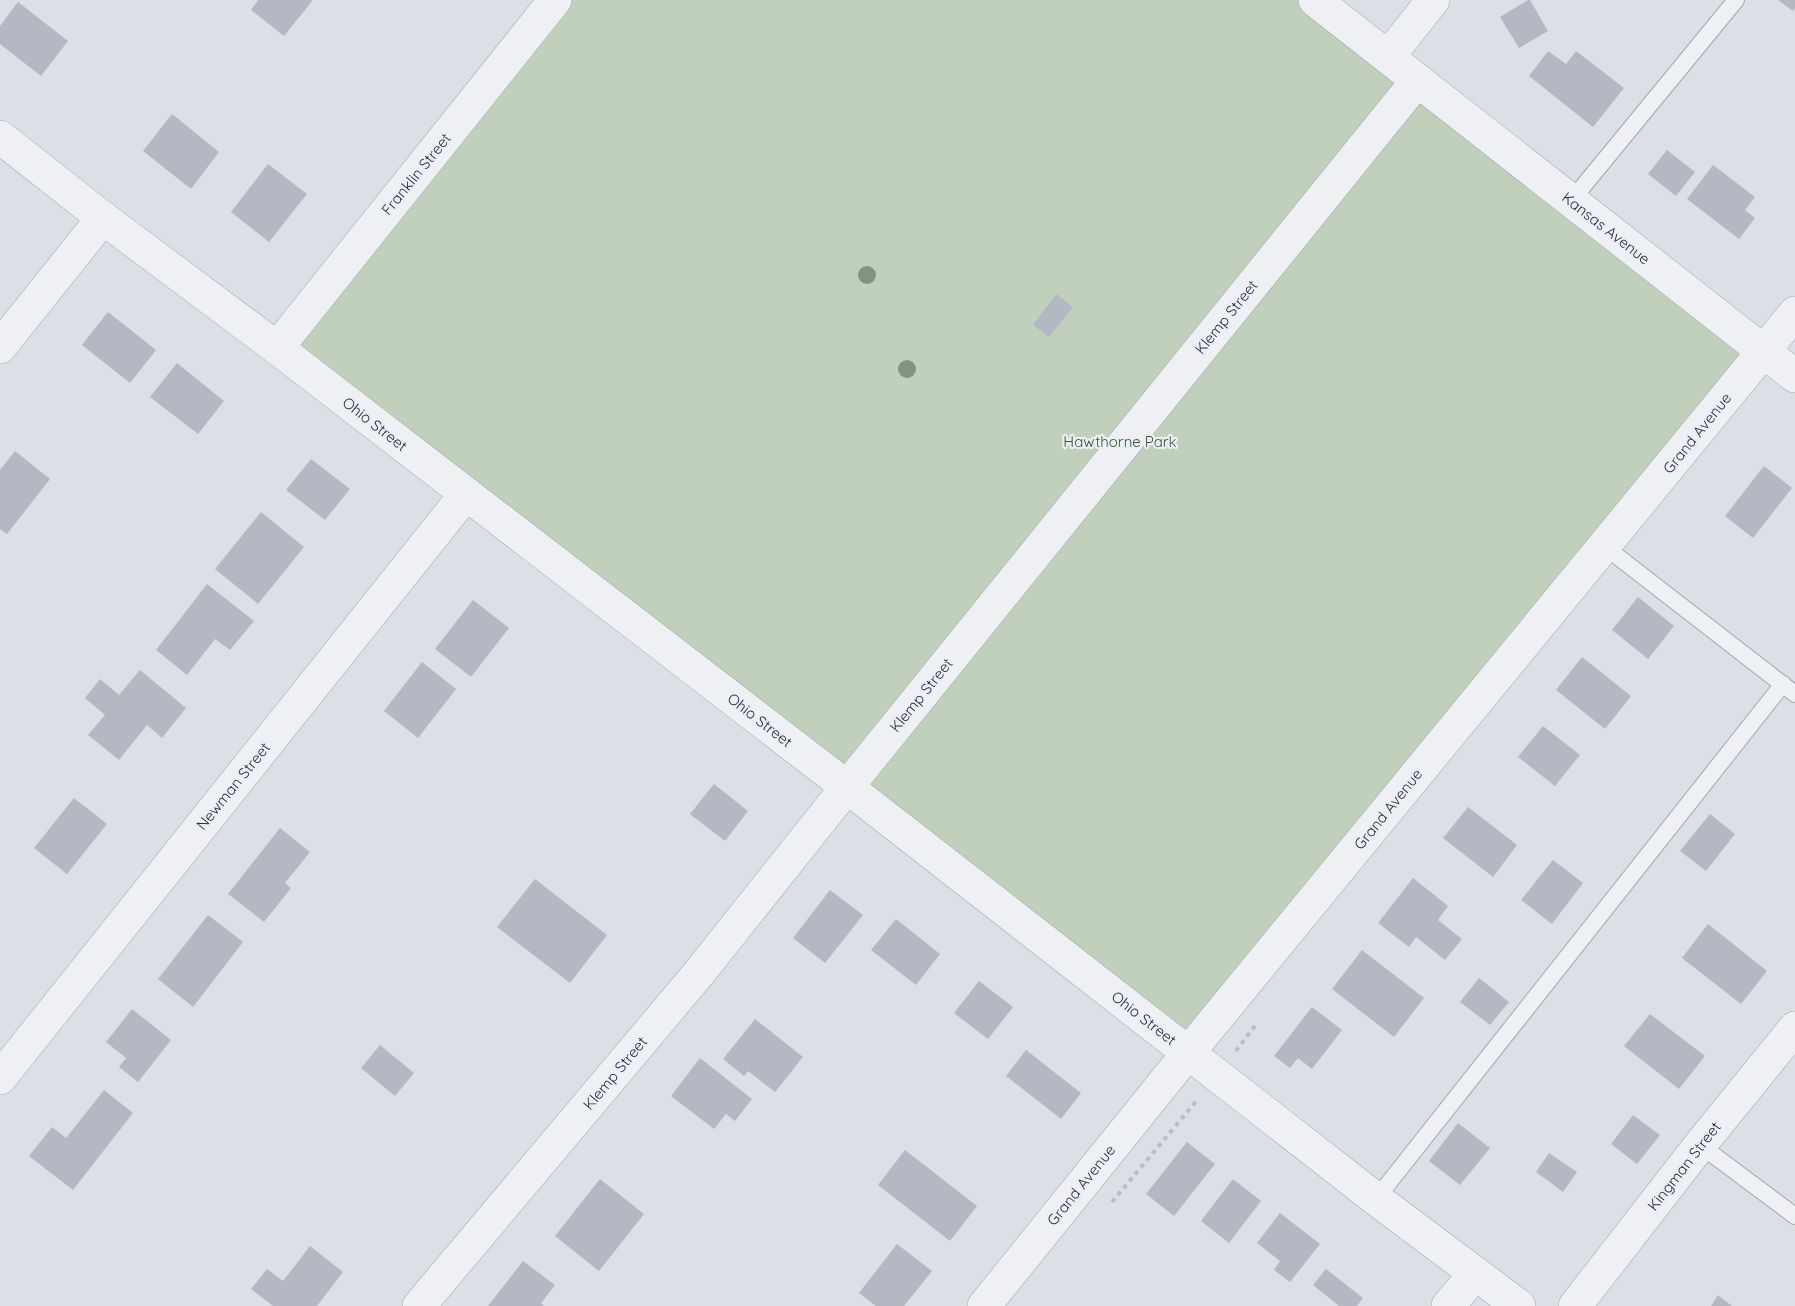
<svg xmlns="http://www.w3.org/2000/svg" width="1795" height="1306" viewBox="0 0 1795 1306" font-family="Quicksand,sans-serif">
<style>
.green{fill:#c0d0bd}
.building{fill:#b4b8c3}
.lines{fill:none;stroke-linecap:round;stroke-linejoin:round}
.service-casing{stroke:#a2a6b0;stroke-width:18}
.minor-casing{stroke:#a2a6b0;stroke-width:34}
.tertiary-casing{stroke:#a2a6b0;stroke-width:34}
.path{stroke:#bbbdc4;stroke-width:4;stroke-dasharray:4.5 4.5;stroke-linecap:butt}
.service{stroke:#eff0f4;stroke-width:16}
.minor{stroke:#eff0f4;stroke-width:33}
.tertiary{stroke:#eff0f4;stroke-width:33}
.tree{fill:#819484}
.labels{text-anchor:middle;dominant-baseline:central;stroke-width:4.5;stroke-linejoin:round;paint-order:stroke}
.street-label{font-size:15px;fill:#262c3c;stroke:#ebeef4}
.park-label{font-size:15px;fill:#375734;stroke:#ebeef4}
</style>
<rect width="100%" height="100%" fill="#dcdfe6"/>
<path class="green" d="M555,0H1315L1763,351L1188,1053L277,348Z"/>
<g class="building">
<path d="M258,0H313L284,36L251,10Z"/>
<path d="M1528,0H1530L1548,31L1519,48L1500,17Z"/>
<path d="M1778,0H1795V8L1793,11Z"/>
<path d="M18,2L68,41L41,76L0,44V26Z"/>
<path d="M1548,51L1566,64L1576,51L1624,88L1593,127L1529,76Z"/>
<path d="M172,114L219,152L191,189L143,151Z"/>
<path d="M1667,150L1695,172L1676,196L1648,174Z"/>
<path d="M268,164L307,194L269,242L231,212Z"/>
<path d="M1713,165L1755,197L1745,210L1755,218L1739,239L1687,199Z"/>
<path d="M1056,294L1073,307L1049,337L1033,325Z"/>
<path d="M108,312L156,350L130,383L82,345Z"/>
<path d="M177,363L224,401L198,434L150,397Z"/>
<path d="M15,451L50,479L7,534L0,529V470Z"/>
<path d="M311,459L350,489L325,520L286,490Z"/>
<path d="M1764,466L1792,488L1753,538L1725,516Z"/>
<path d="M261,512L304,547L258,604L215,569Z"/>
<path d="M207,584L254,621L230,650L215,639L187,675L156,650Z"/>
<path d="M1638,597L1674,626L1648,659L1612,630Z"/>
<path d="M473,600L509,628L471,677L435,649Z"/>
<path d="M1582,657L1631,696L1605,729L1556,690Z"/>
<path d="M422,662L456,689L418,738L384,711Z"/>
<path d="M140,670L186,708L162,738L147,725L119,760L88,735L105,715L85,698L100,679L119,695Z"/>
<path d="M1543,726L1580,755L1555,786L1518,757Z"/>
<path d="M714,784L748,811L725,841L690,814Z"/>
<path d="M74,798L107,824L67,874L34,848Z"/>
<path d="M1468,807L1517,845L1493,877L1443,838Z"/>
<path d="M1710,814L1735,834L1706,871L1680,851Z"/>
<path d="M280,828L310,852L285,883L291,888L264,922L228,894Z"/>
<path d="M1553,860L1583,883L1552,924L1521,900Z"/>
<path d="M1413,878L1448,906L1438,920L1462,939L1445,960L1416,937L1409,947L1378,923Z"/>
<path d="M535,879L607,935L570,983L497,927Z"/>
<path d="M830,890L863,915L825,963L793,938Z"/>
<path d="M208,915L243,942L193,1007L158,979Z"/>
<path d="M896,919L940,954L916,985L871,950Z"/>
<path d="M1708,924L1767,971L1741,1004L1682,958Z"/>
<path d="M1362,950L1424,998L1394,1037L1332,989Z"/>
<path d="M1479,978L1509,1002L1490,1025L1460,1002Z"/>
<path d="M979,981L1013,1007L988,1039L954,1013Z"/>
<path d="M1312,1007L1342,1030L1312,1069L1298,1058L1290,1068L1274,1056Z"/>
<path d="M132,1009L171,1040L138,1082L119,1067L126,1058L106,1042Z"/>
<path d="M1650,1014L1705,1056L1679,1089L1624,1046Z"/>
<path d="M755,1019L803,1057L775,1092L748,1071L744,1076L723,1059Z"/>
<path d="M380,1045L414,1073L395,1096L361,1068Z"/>
<path d="M1026,1050L1081,1093L1061,1119L1006,1076Z"/>
<path d="M700,1058L752,1099L735,1121L726,1114L714,1129L671,1096Z"/>
<path d="M104,1090L133,1113L73,1190L29,1156L52,1127L66,1138Z"/>
<path d="M1633,1115L1660,1135L1637,1164L1611,1144Z"/>
<path d="M1458,1123L1490,1148L1460,1185L1429,1161Z"/>
<path d="M1187,1142L1215,1164L1174,1216L1146,1194Z"/>
<path d="M905,1150L977,1206L950,1241L878,1185Z"/>
<path d="M1549,1153L1577,1172L1563,1192L1536,1172Z"/>
<path d="M600,1179L644,1214L599,1271L555,1236Z"/>
<path d="M1233,1179L1261,1201L1229,1243L1201,1221Z"/>
<path d="M1280,1213L1320,1244L1290,1282L1274,1270L1280,1261L1257,1243Z"/>
<path d="M897,1244L932,1271L904,1306H876L859,1293Z"/>
<path d="M310,1246L343,1272L317,1306H273L251,1289L267,1269L283,1281Z"/>
<path d="M523,1261L555,1285L541,1303L544,1306H488Z"/>
<path d="M1326,1269L1363,1298L1357,1306H1339L1313,1285Z"/>
<path d="M1718,1295L1732,1306H1711Z"/>
</g>
<g class="lines">
<g class="service-casing">
<g id="service">
<path d="M1571,201L1736,0"/>
<path d="M1604,546L1795,694"/>
<path d="M1700,1145L1795,1216"/>
<path d="M1376,1199L1783,684"/>
</g>
</g>
<g class="minor-casing">
<g id="minor">
<path d="M1315,0L1795,376"/>
<path d="M1388,57L1433,0"/>
<path d="M0,347L103,218"/>
<path d="M277,348L555,0"/>
<path d="M0,1078L466,494"/>
<path d="M419,1306L699,973L847,787L1417,81"/>
<path d="M984,1306L1188,1053L1795,313"/>
<path d="M1448,1306L1475,1274"/>
<path d="M1575,1306L1700,1145L1795,1028"/>
</g>
</g>
<g class="tertiary-casing">
<path id="tertiary" d="M0,137L103,218L277,348L847,787L1376,1199L1519,1306"/>
</g>
<g class="path">
<path d="M1236,1051L1257,1023"/>
<path d="M1112,1202L1198,1099"/>
</g>
<use href="#service" class="service"/>
<use href="#minor" class="minor"/>
<use href="#tertiary" class="tertiary"/>
</g>
<g class="tree">
<circle cx="867" cy="275" r="9"/>
<circle cx="907" cy="369" r="9"/>
</g>
<g class="labels">
<g class="street-label">
<text transform="translate(416 174) rotate(-51)">Franklin Street</text>
<text transform="translate(1606 228) rotate(38)">Kansas Avenue</text>
<text transform="translate(1226 317) rotate(-51)">Klemp Street</text>
<text transform="translate(375 424) rotate(38)">Ohio Street</text>
<text transform="translate(1697 433) rotate(-51)">Grand Avenue</text>
<text transform="translate(921 695) rotate(-51)">Klemp Street</text>
<text transform="translate(760 720) rotate(38)">Ohio Street</text>
<text transform="translate(233 786) rotate(-51)">Newman Street</text>
<text transform="translate(1388 809) rotate(-51)">Grand Avenue</text>
<text transform="translate(1144 1018) rotate(38)">Ohio Street</text>
<text transform="translate(615 1073) rotate(-50)">Klemp Street</text>
<text transform="translate(1684 1166) rotate(-52)">Kingman Street</text>
<text transform="translate(1081 1185) rotate(-51)">Grand Avenue</text>
</g>
<g class="park-label">
<text x="1120" y="441">Hawthorne Park</text>
</g>
</g>
</svg>
